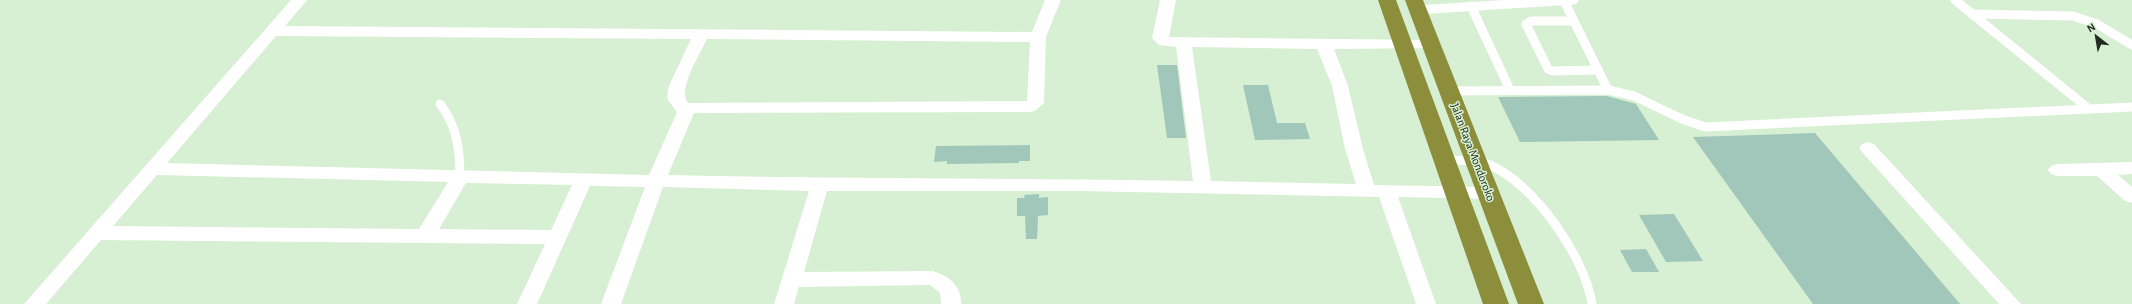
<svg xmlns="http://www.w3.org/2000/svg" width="2132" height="304" viewBox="0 0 2132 304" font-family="'Alegreya Sans',sans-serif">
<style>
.building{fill:#a0c7b9}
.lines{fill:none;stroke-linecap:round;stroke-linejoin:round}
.lane{stroke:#fff;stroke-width:9}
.street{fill:#fff;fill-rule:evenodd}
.highway{fill:#8c8e3c;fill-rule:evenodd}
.labels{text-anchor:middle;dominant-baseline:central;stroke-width:3;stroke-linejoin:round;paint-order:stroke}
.street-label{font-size:12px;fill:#222b20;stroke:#d7efd2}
</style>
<rect width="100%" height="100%" fill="#d7efd2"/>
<g class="building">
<path d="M1157,65H1177L1186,138H1167Z"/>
<path d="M1243,85H1268L1277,123H1305L1310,139L1255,140Z"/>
<path d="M1607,96L1636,104L1659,140L1520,142L1498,97Z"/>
<path d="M1815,133L1960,304H1813L1693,137Z"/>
<path d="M1030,145V161H1019V163L947,164V161L934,162L936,146Z"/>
<path d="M1039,194V198L1048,197V215L1038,216L1037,239H1026L1025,216H1017V198H1025L1024,195Z"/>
<path d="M1674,214L1703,261L1666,262L1639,215Z"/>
<path d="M1646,249L1659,272H1632L1620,250Z"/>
</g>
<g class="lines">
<g class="lane">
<path d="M1955,0L2089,109"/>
<path d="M1564,1L1608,90"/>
<path d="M1471,6L1510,90"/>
<path d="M1417,10L1574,0"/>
<path d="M1972,14L2073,16L2097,24L2132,45"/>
<path d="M1574,21H1531L1526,24L1548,69L1553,71L1598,70"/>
<path d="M1449,91L1608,90L1634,96L1682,119L1705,127L2132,107"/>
<path d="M440,104C457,125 460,151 460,177"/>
<path d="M1444,160C1459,161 1475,159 1490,165C1534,184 1585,257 1592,304"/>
</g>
<g class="street">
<path d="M291,0H307L285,26L1032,32L1045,0H1061L1046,37L1044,103L1035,111L1029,112L694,113L668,175C843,179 1018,178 1193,181L1176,47L1159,45L1152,38L1160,0H1176L1169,37L1431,40L1437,42L1439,45L1437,48L1334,49L1348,86L1363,149L1374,185L1488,187L1495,189L1497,193L1495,197L1488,199L1398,197L1436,304H1416L1379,197L1077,191H827L804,272L933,271C949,276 962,286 961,304H941L940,293L930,285L799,287L794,304H774L809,191L663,187L621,304H601L645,187L590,186L537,304H517L545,244L101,240L46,304H24ZM276,36L691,39L668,88L667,99L677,112L649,175L167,163ZM707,39L1030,42L1027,101L688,103C677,90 700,54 707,39ZM1192,47L1317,49L1332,86L1345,149L1356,184L1211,181ZM157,175L448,182L419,229L113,226ZM466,183L572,185L551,230L439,229Z"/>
<path d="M1868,142L1874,144L2021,304H1999L1862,152L1859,148L1862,144Z"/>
<path d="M2132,162V174L2118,175L2132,187V203L2125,201L2097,176H2057L2051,174L2048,170L2051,166L2057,164Z"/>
</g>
<g class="highway">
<path d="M1378,0H1396L1509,304H1483Z"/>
<path d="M1405,0H1423L1544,304H1518Z"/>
</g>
</g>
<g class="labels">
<g class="street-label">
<text transform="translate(1473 152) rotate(69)">Jalan Raya Mondoroko</text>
</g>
</g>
<g transform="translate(2096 36) rotate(329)" stroke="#d7efd2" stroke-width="3" paint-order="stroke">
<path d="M0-3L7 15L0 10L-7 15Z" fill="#222b20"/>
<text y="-6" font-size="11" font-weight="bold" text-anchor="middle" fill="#222b20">N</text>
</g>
</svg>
